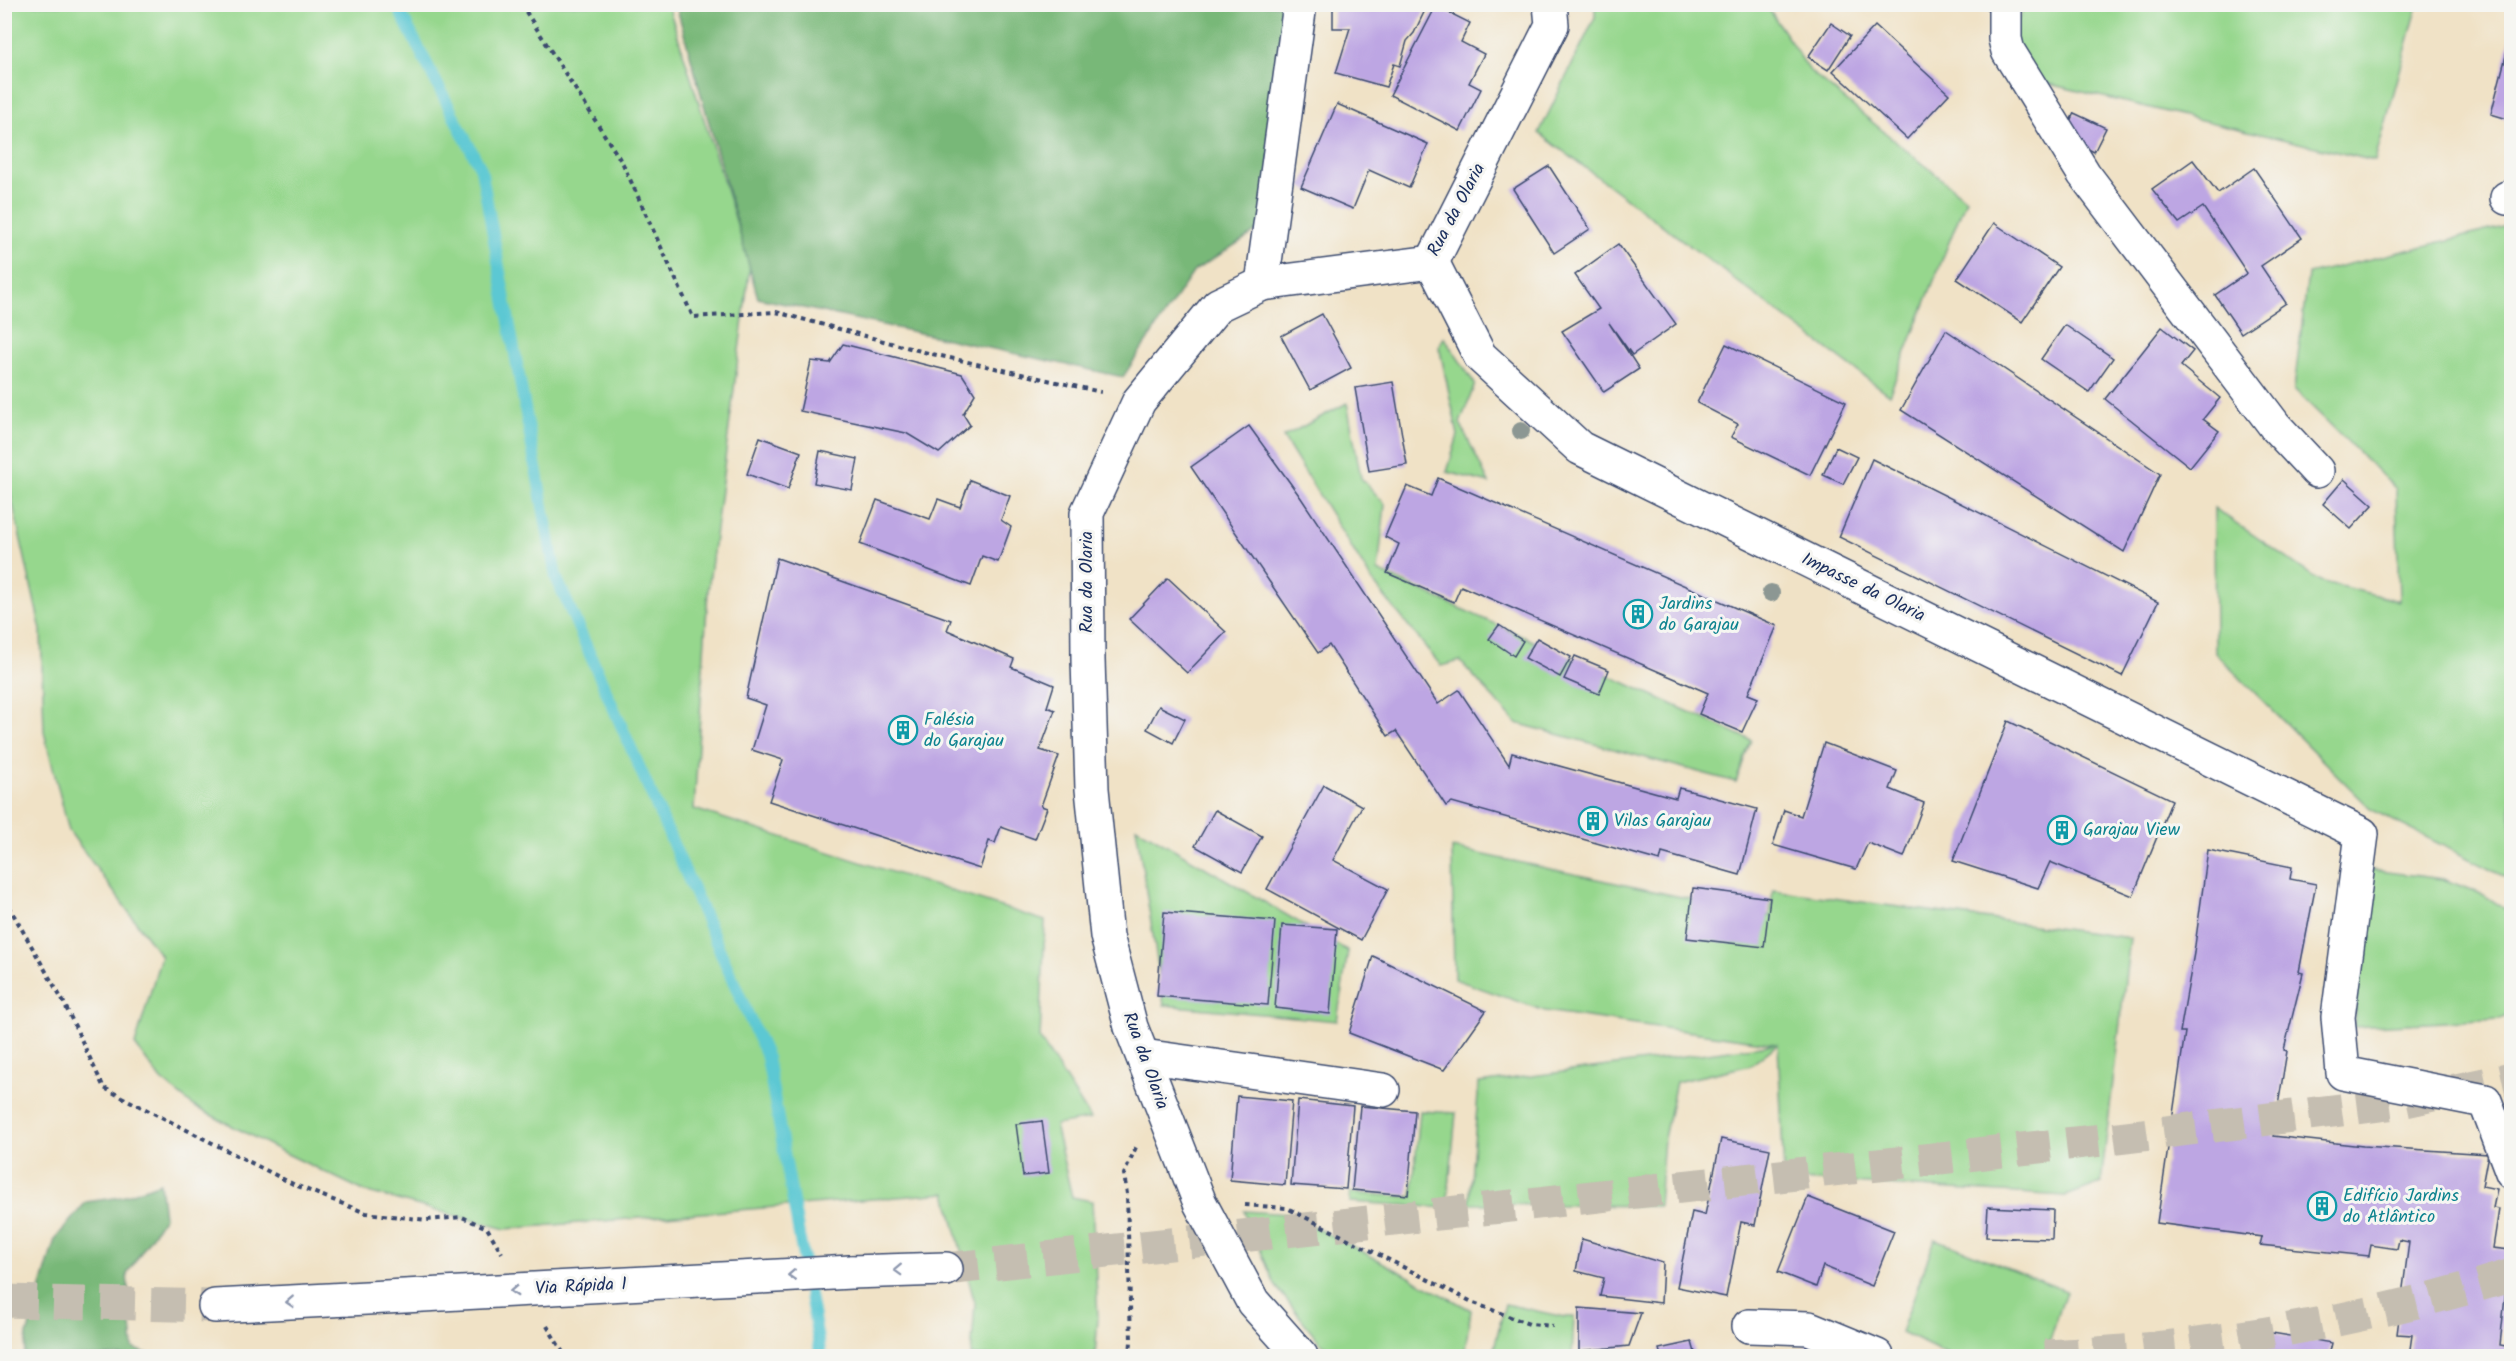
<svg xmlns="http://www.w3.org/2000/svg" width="2516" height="1361" viewBox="0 0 2516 1361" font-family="Kalam,sans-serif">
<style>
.green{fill:#96d78d;stroke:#588376;stroke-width:1.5}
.forest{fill:#78b878;stroke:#4a746b;stroke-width:1.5}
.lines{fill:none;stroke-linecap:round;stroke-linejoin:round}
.stream{stroke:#5cc8d3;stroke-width:12}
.building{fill:#bda6e3}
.highway-tunnel{stroke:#c5beb1;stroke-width:33;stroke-dasharray:33 16;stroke-linecap:butt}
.street-casing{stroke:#3b4a6e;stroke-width:36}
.highway-casing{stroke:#3b4a6e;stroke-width:36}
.path{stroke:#3b4a6e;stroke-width:4;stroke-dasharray:4.5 4.5;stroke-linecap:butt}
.street{stroke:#fff;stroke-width:33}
.highway{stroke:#fff;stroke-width:33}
.highway-bridge-casing{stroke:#3b4a6e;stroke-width:36;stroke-linecap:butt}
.highway-bridge{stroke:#fff;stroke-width:33}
.tree{fill:#8c9793}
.oneway{stroke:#8d97ae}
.labels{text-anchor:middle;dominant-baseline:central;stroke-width:6;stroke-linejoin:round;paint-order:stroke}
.street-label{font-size:18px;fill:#1b2f5e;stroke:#f6f6f2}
.culture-label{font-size:18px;fill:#0d838f;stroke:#f6f6f2;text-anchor:start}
</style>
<rect width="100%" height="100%" fill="#f6f6f2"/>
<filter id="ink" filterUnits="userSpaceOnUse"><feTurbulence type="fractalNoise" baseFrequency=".0167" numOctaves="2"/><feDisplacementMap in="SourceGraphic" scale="12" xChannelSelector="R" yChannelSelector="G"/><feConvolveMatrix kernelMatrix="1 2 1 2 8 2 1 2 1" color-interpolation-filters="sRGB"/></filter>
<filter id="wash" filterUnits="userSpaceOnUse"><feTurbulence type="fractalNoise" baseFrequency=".008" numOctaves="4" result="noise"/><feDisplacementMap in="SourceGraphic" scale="24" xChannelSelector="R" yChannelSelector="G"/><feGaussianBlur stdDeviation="1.35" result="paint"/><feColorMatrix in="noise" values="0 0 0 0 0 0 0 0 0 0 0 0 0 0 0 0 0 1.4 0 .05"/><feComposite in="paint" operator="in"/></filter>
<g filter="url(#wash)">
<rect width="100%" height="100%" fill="#f0e2c6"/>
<g class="green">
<path d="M4,5H668L750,265L708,591L694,809L1045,921L1040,1039L1091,1119L1055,1125L1072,1197L1092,1201L1098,1318L1095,1356H971L975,1304L946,1193L505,1229L364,1191L283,1152L195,1107L161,1080L135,1045L161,956L69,831L44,732L41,630L5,469Z"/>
<path d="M1595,5H1766L1810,71L1966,199L1889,395L1539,133L1595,17Z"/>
<path d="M2026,5H2418L2375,161L2032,80L2010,33Z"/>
<path d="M2511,225H2512L2511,880L2372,810L2215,653L2214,508L2320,581L2399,601L2396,489L2294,389L2308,274Z"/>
<path d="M1444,337L1475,384L1460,423L1489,483L1447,472L1458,435L1439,346Z"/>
<path d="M1347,403L1361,478L1385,504L1378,571L1751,740L1736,782L1516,723L1460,661L1441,666L1373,582L1283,437Z"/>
<path d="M1136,827L1348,951L1337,1021L1164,1005Z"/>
<path d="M1452,848L1770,916L1773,890L2130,938L2101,1183L2066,1196L1784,1179L1778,1044L1751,1065L1676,1082L1664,1138L1659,1206L1469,1204L1479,1083L1776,1044L1545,1011L1454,979Z"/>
<path d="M2364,869L2443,879L2484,895L2511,913V1014L2500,1019L2354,1027Z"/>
<path d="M1420,1111L1456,1113L1447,1208L1350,1202V1193L1412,1197Z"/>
<path d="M1244,1211L1288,1214L1354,1247L1471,1310L1464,1356H1337L1319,1341L1275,1285Z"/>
<path d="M1935,1239L2066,1291L2045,1356H1951L1901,1332Z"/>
<path d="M1505,1304L1564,1317H1574L1572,1356H1492Z"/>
</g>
<g class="forest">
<path d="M676,5H1296L1263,227L1194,271L1123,377L758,298Z"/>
<path d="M160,1183L164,1217L127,1274L133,1348L153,1356H24L27,1335L55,1239L86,1202L122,1197Z"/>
</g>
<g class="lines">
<path class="stream" d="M396,4L481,169L556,577L767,1058L821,1356"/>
</g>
<g id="blocks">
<g class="building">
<path d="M1333,4H1428L1414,33L1407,41L1400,66L1394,64L1386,87L1336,73L1350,28H1333Z"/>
<path d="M1436,6L1470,23L1461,42L1484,54L1469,83L1481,89L1460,131L1390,95Z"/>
<path d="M1831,23L1850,36L1828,70L1808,57Z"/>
<path d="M1875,26L1949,94L1907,139L1833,71Z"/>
<path d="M2511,36V120L2491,114Z"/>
<path d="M1337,104L1428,144L1409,188L1369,170L1353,209L1301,187Z"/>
<path d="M2074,113L2106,128L2094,152L2063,136Z"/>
<path d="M2193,160L2218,193L2254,168L2302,238L2261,266L2286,303L2241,333L2215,295L2247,273L2203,207L2179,223L2152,189Z"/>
<path d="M1549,166L1590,229L1554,253L1513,189Z"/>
<path d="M1994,223L2059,267L2022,322L1957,279Z"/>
<path d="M1618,244L1676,324L1632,355L1609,323L1639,369L1604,392L1562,331L1599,309L1575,275Z"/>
<path d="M1322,314L1351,368L1310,390L1281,336Z"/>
<path d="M2065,325L2113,358L2089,392L2041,359Z"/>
<path d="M2162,327L2193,351L2181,366L2220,398L2203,419L2219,431L2190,467L2105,399Z"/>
<path d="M1946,330L2160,474L2124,552L1901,410Z"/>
<path d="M843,344L962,374L975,394L963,414L970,425L939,453L906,433L800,411L811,361L830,363Z"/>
<path d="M1726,344L1846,402L1810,475L1731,437L1738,424L1697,403Z"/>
<path d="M1393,382L1407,465L1369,471L1355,388Z"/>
<path d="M1249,426L1301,498L1438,704L1459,690L1509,765L1512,753L1676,798L1679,788L1757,809L1740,875L1662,853L1660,861L1452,802L1446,806L1396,731L1388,736L1329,645L1318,653L1191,467Z"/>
<path d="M760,437L801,452L788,489L747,474Z"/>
<path d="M1836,447L1857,457L1843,484L1823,475Z"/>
<path d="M820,451L858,459L852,490L814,483Z"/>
<path d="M1872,459L2158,602L2122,676L1839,537Z"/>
<path d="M1438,478L1777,626L1748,694L1758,698L1742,732L1699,714L1708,693L1461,586L1454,602L1387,573L1399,544L1385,537L1407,486L1431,496Z"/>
<path d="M2344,479L2373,505L2351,529L2323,504Z"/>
<path d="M970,480L1010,496L1001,520L1011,527L998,562L982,556L971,586L860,544L877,500L930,519L938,499L960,507Z"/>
<path d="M777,558L951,620L947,630L1014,659L1011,667L1054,685L1047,707L1055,710L1040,750L1059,756L1041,806L1047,808L1035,839L1001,827L995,843L989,841L980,869L769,801L783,760L752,750L766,705L746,698Z"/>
<path d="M1168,578L1226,632L1187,673L1129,619Z"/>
<path d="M1499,625L1523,641L1514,656L1489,639Z"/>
<path d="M1537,638L1571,657L1560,677L1525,658Z"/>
<path d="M1575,656L1609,670L1599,694L1564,679Z"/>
<path d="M1159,706L1185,719L1173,743L1147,729Z"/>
<path d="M2008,721L2172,800L2133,896L2050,862L2038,888L1953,861Z"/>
<path d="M1824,743L1897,771L1890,789L1924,803L1904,857L1868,843L1856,869L1773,845L1784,810L1801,816Z"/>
<path d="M1324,785L1362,806L1333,860L1388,889L1361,940L1267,889Z"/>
<path d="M1215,810L1262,836L1242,872L1195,846Z"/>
<path d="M2208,850L2292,867L2290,879L2316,884L2299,972L2303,973L2284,1050L2287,1051L2273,1136L2363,1146L2488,1154L2482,1186L2497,1189L2493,1208L2499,1209L2493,1248L2510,1250L2500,1345L2511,1347V1356H2409L2412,1335L2397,1334L2409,1242L2399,1240L2397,1249L2371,1245L2369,1256L2260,1245L2262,1237L2157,1223L2185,1032H2180L2194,953Z"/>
<path d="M1693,888L1770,898L1764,947L1687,938Z"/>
<path d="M1164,912L1275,921L1268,1005L1157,996Z"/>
<path d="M1282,925L1337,929L1330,1014L1275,1008Z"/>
<path d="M1373,956L1486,1011L1444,1070L1349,1033Z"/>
<path d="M2510,1061H2511V1096L2506,1095Z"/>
<path d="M1237,1096L1292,1101L1285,1185L1230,1180Z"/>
<path d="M1298,1100L1353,1106L1346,1189L1291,1185Z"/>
<path d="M1360,1106L1415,1111L1408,1195L1352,1190Z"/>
<path d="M1042,1121L1049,1173L1023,1176L1016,1124Z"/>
<path d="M1721,1139L1770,1149L1755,1225L1741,1222L1726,1297L1677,1287L1692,1212L1705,1215Z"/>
<path d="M1808,1197L1894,1231L1872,1286L1823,1266L1816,1287L1778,1272Z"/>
<path d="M1988,1207L2053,1210L2052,1239L1986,1237Z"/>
<path d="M1582,1239L1663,1263L1661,1303L1600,1296L1604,1278L1576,1271Z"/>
<path d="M1579,1308L1641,1313L1629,1346L1579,1351Z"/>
<path d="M2266,1332L2332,1343L2329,1356H2262Z"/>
<path d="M1692,1342L1696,1356H1661L1659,1349Z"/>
<path d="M1808,1344L1848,1356H1802Z"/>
</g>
</g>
</g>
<g filter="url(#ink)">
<use href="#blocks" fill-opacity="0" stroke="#3b4a6e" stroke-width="1.5"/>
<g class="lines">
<g class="highway-tunnel">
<path d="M946,1269L2102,1140L2396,1103L2512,1078"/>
<path d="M4,1301L215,1306"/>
<path d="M2045,1356C2203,1349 2361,1322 2512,1275"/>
</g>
<g class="street-casing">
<g id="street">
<path d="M2005,4V39L2008,51L2084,174L2275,426L2317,471"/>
<path d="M2507,198L2512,197"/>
<path d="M1432,262L1480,356L1580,448L2362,834L2338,1017L2343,1073L2485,1101L2512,1172"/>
<path d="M1432,262L1552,25L1550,4"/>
<path d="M1262,284L1300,4"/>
<path d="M1143,1056L1383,1090"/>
<path d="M1749,1326L1809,1328L1877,1356"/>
<path d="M1301,1356L1253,1302L1200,1203L1131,1027L1107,936L1092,789L1088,660L1087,513L1139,401L1218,305L1262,284L1432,262"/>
</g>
</g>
<g class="highway-casing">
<g id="highway">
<path d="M851,1272L946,1269"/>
<path d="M215,1306L348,1299"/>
</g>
</g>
<g class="path">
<path d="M521,4L623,164L693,317L776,312L928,353L1101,392"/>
<path d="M4,898L64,1003L104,1088L295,1185L366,1213L427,1220L462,1217L487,1228L502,1253"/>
<path d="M1245,1205L1287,1208L1474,1303L1529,1324L1553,1326"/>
<path d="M547,1326L565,1356"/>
<path d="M1130,1356L1131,1341L1127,1194L1124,1174L1136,1147"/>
</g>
<use href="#street" class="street"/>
<use href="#highway" class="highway"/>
<g class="highway-bridge-casing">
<path id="highway-bridge" d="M348,1299L851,1272"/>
</g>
<use href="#highway-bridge" class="highway-bridge"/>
</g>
<g class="tree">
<circle cx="1521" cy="431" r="9"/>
<circle cx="1771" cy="593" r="9"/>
</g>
<defs><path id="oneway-chevron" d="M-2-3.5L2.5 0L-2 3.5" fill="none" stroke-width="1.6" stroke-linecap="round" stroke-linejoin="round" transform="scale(1.5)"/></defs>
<g class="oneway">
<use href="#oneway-chevron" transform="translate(898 1270) rotate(178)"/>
<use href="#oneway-chevron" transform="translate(792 1275) rotate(177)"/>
<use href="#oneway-chevron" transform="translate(514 1291) rotate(177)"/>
<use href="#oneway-chevron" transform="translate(290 1302) rotate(177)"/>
</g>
</g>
<defs>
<g id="building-ring" transform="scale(1.5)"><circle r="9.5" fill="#f6f6f2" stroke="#0f9aa8" stroke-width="1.5"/><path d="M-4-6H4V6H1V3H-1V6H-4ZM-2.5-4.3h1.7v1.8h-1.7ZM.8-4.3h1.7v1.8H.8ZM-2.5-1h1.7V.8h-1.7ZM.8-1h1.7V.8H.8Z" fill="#0f9aa8"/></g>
</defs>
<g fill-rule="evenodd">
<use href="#building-ring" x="1638" y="614"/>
<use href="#building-ring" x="903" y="730"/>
<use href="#building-ring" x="1593" y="821"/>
<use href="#building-ring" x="2062" y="830"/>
<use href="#building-ring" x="2322" y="1206"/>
</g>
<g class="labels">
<g class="street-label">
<text transform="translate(1457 210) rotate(-62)">Rua da Olaria</text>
<text transform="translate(1087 582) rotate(-90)">Rua da Olaria</text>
<text transform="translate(1863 588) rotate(26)">Impasse da Olaria</text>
<text transform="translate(1145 1061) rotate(70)">Rua da Olaria</text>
<text transform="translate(581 1287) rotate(-3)">Via Rápida 1</text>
</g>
<g class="culture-label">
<text x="1659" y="604">Jardins<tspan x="1659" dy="21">do Garajau</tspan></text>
<text x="924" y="720">Falésia<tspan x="924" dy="21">do Garajau</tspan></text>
<text x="1614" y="821">Vilas Garajau</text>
<text x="2083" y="830">Garajau View</text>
<text x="2343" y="1196">Edifício Jardins<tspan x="2343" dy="21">do Atlântico</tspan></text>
</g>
</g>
<rect width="2516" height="1361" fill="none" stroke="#f6f6f2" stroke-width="24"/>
</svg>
